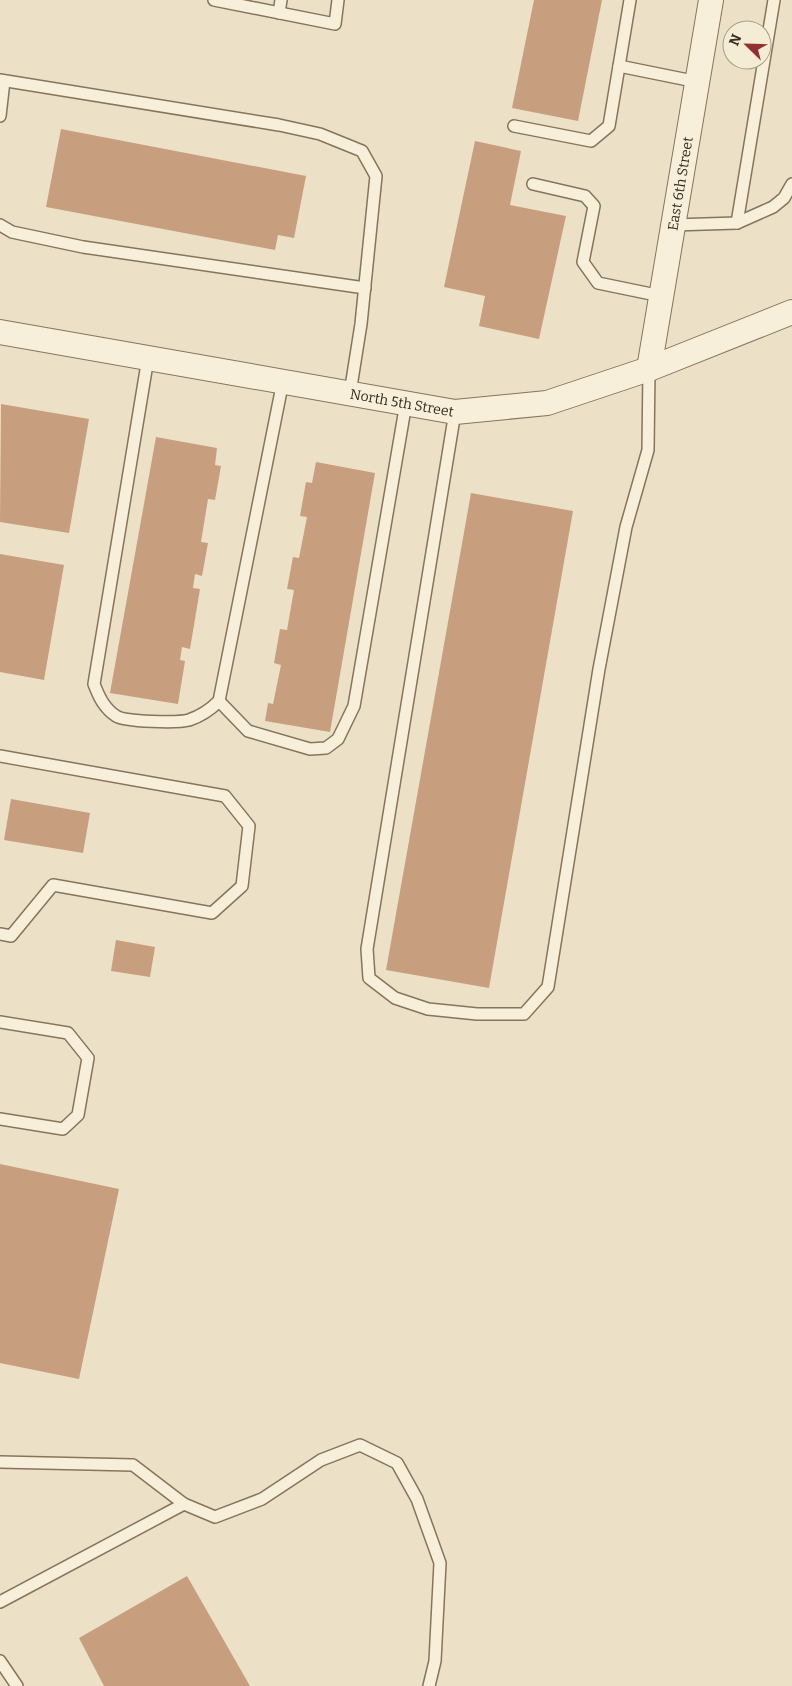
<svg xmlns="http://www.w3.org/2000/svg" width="792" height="1686" viewBox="0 0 792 1686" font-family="Bitter,serif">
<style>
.building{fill:#c89f7e}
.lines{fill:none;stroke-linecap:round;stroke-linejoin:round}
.service-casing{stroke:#86745d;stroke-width:14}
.minor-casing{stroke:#86745d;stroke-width:26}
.service{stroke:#f7efd9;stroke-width:11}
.minor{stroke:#f7efd9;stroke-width:24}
.labels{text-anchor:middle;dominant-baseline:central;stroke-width:4;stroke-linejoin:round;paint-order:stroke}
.street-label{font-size:14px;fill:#372c20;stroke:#f4ecd5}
</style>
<rect width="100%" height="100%" fill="#ece1c6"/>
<g class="building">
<path d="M534,0H602L578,121L512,108Z"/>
<path d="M61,129L306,176L294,238L278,235L275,250L46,207Z"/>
<path d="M475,141L521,151L510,205L566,216L539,339L479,326L485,296L444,287Z"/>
<path d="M1,404L89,419L69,533L0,522Z"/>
<path d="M156,437L217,448L215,465L221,466L215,500L208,499L201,542L208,543L202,576L195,574L193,588L200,589L190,649L182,647L180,660L185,661L178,704L110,693Z"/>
<path d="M316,462L375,473L330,732L265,721L268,703L273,704L281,665L274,663L280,629L287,630L294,590L287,589L293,557L299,558L307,517L300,516L306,482L312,483Z"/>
<path d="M471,493L573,511L489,988L386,970Z"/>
<path d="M0,554L64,565L44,680L0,672Z"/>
<path d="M11,799L90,813L83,853L4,840Z"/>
<path d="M116,940L155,947L150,977L111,971Z"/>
<path d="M0,1164L119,1189L79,1379L0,1363Z"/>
<path d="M187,1576L250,1686H104L79,1638Z"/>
</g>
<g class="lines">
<g class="service-casing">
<g id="service">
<path d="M214,0L335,24L338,0"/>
<path d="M279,13L281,0"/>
<path d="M619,66L698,82"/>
<path d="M0,80L279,125L320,134L362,151L376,176L361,324L350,393"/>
<path d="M0,116L4,81"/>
<path d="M514,126L591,141L609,126L630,0"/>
<path d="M533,184L585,196L594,206L583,262L598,283L661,296"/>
<path d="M737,223L774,0"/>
<path d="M0,225L12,232L83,247L365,288"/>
<path d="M673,225L737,223L773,207L784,198L792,184"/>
<path d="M148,358L94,684C99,697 104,708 116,716C125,722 178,723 189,720C201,716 210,710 219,701L283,381"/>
<path d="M455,412L367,949L369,978L395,998L428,1009L477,1014H524L548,987L599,669L626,527L648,450L649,369"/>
<path d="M219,701L248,731L310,749L326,748L338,739L354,706L406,403"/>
<path d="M0,756L225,796L249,826L242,886L212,913L53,885L11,936L0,934"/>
<path d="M0,1022L68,1033L88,1058L78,1115L63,1129L0,1119"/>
<path d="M0,1462L133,1465L184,1504L215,1517L262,1499L321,1460L360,1445L397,1463L417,1499L440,1563L435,1661L429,1686"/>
<path d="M0,1602L184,1504"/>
<path d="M0,1661L17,1686"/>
</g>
</g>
<g class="minor-casing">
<g id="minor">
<path id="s1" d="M0,332L455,412L547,403L649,369L792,312"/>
<path id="s2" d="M649,369L711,0"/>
</g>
</g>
<use href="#service" class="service"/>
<use href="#minor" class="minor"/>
</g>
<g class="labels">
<g class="street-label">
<text stroke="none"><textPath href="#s2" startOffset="188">East 6th Street</textPath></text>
<text stroke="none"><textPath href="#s1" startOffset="408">North 5th Street</textPath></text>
</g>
</g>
<g transform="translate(747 45) rotate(293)"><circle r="24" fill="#f4ecd5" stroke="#a89f8d"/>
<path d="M0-4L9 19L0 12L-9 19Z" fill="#923230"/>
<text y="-8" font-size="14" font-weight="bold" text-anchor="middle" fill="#372c20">N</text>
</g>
</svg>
